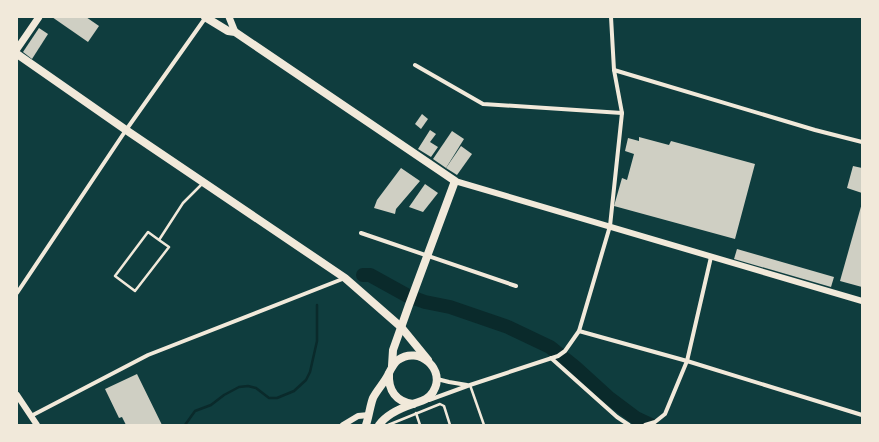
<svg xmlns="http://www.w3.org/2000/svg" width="879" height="442" viewBox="0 0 879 442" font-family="'Fira Sans',sans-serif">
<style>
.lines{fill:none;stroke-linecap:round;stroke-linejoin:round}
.stream{stroke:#0a2a2b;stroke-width:2.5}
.river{stroke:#0a2a2b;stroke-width:14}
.building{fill:#cfcfc3}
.service{stroke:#f1e9da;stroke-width:2.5}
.minor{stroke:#f1e9da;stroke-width:4}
.tertiary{stroke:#f1e9da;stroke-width:6}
.secondary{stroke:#f1e9da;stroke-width:7}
.primary{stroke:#f1e9da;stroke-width:8}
</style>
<rect width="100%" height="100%" fill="#0f3d3e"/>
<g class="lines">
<path class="stream" d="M185,425L195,411L211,405L224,395L239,387L248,386L256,388L269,398H277L294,391L306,380L310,372L317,341V305"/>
<path class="river" d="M363,275H370L408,296L425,302L450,307L508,327L550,347L575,367L608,397L636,418L651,425"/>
</g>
<g class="building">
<path d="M52,17H86L99,26L88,42Z"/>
<path d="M39,28L48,34L32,59L23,52Z"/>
<path d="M422,114L428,119L421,129L415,124Z"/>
<path d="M430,130L436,134L430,142L438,147L431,157L418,149Z"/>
<path d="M452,131L464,139L446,168L433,159Z"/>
<path d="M639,137L669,145L671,141L755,164L735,239L614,206L622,178L627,180L634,154L625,151L628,138L639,141Z"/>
<path d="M461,146L472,154L457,175L446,168Z"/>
<path d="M853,166L862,168V193L847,188Z"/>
<path d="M401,168L420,181L396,209L395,214L374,208L377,200Z"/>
<path d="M425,184L438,193L423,212L409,207Z"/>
<path d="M862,203V287L840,281Z"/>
<path d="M737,249L834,277L831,287L734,259Z"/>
<path d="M137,374L162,425H126L122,417L119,418L105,389Z"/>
</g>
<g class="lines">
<g class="service">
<path d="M159,240L169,247L135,291L115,276L148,232L159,240L183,203L202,184"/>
<path d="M470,385L484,425"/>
<path d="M416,413L420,425"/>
<path d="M388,425L440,404L444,406L450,425"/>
</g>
<g class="minor">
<path d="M415,65L483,104L622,113"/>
<path d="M614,70L815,130L862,142"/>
<path d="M361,233L516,286"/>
<path d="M17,293L126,130L206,17"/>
<path d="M579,331L687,361L862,415"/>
<path d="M551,358L617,417L629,425"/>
<path d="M437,379L449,382L467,385"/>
<path d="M429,400L470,385L558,356L565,351L579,331L610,226L622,113L614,70L611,17"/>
<path d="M31,416L148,355L345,278"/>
<path d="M645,425L655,422L665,414L687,361L711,257"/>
</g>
<g class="tertiary">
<path d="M455,181L862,301"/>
<path d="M17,395L37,425"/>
<path d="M343,425L358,416L369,415"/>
</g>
<g class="secondary">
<path d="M229,17L235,32"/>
<path d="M17,49L39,17"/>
</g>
<g class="primary">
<path d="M205,17L228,31L235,32L455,181L409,305L393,350L392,366"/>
<path d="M17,54L126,130L345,278L401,327L428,360"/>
<path d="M389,374C388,390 396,402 413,404"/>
<path d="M366,425C369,416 370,406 373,398C377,390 384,383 388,375C391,369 393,364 398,360C419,345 447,370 433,392C428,400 421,401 413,404C401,408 386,415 379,425"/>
</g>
</g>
<rect width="879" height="442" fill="none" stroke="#f1e9da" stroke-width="36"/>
</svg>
